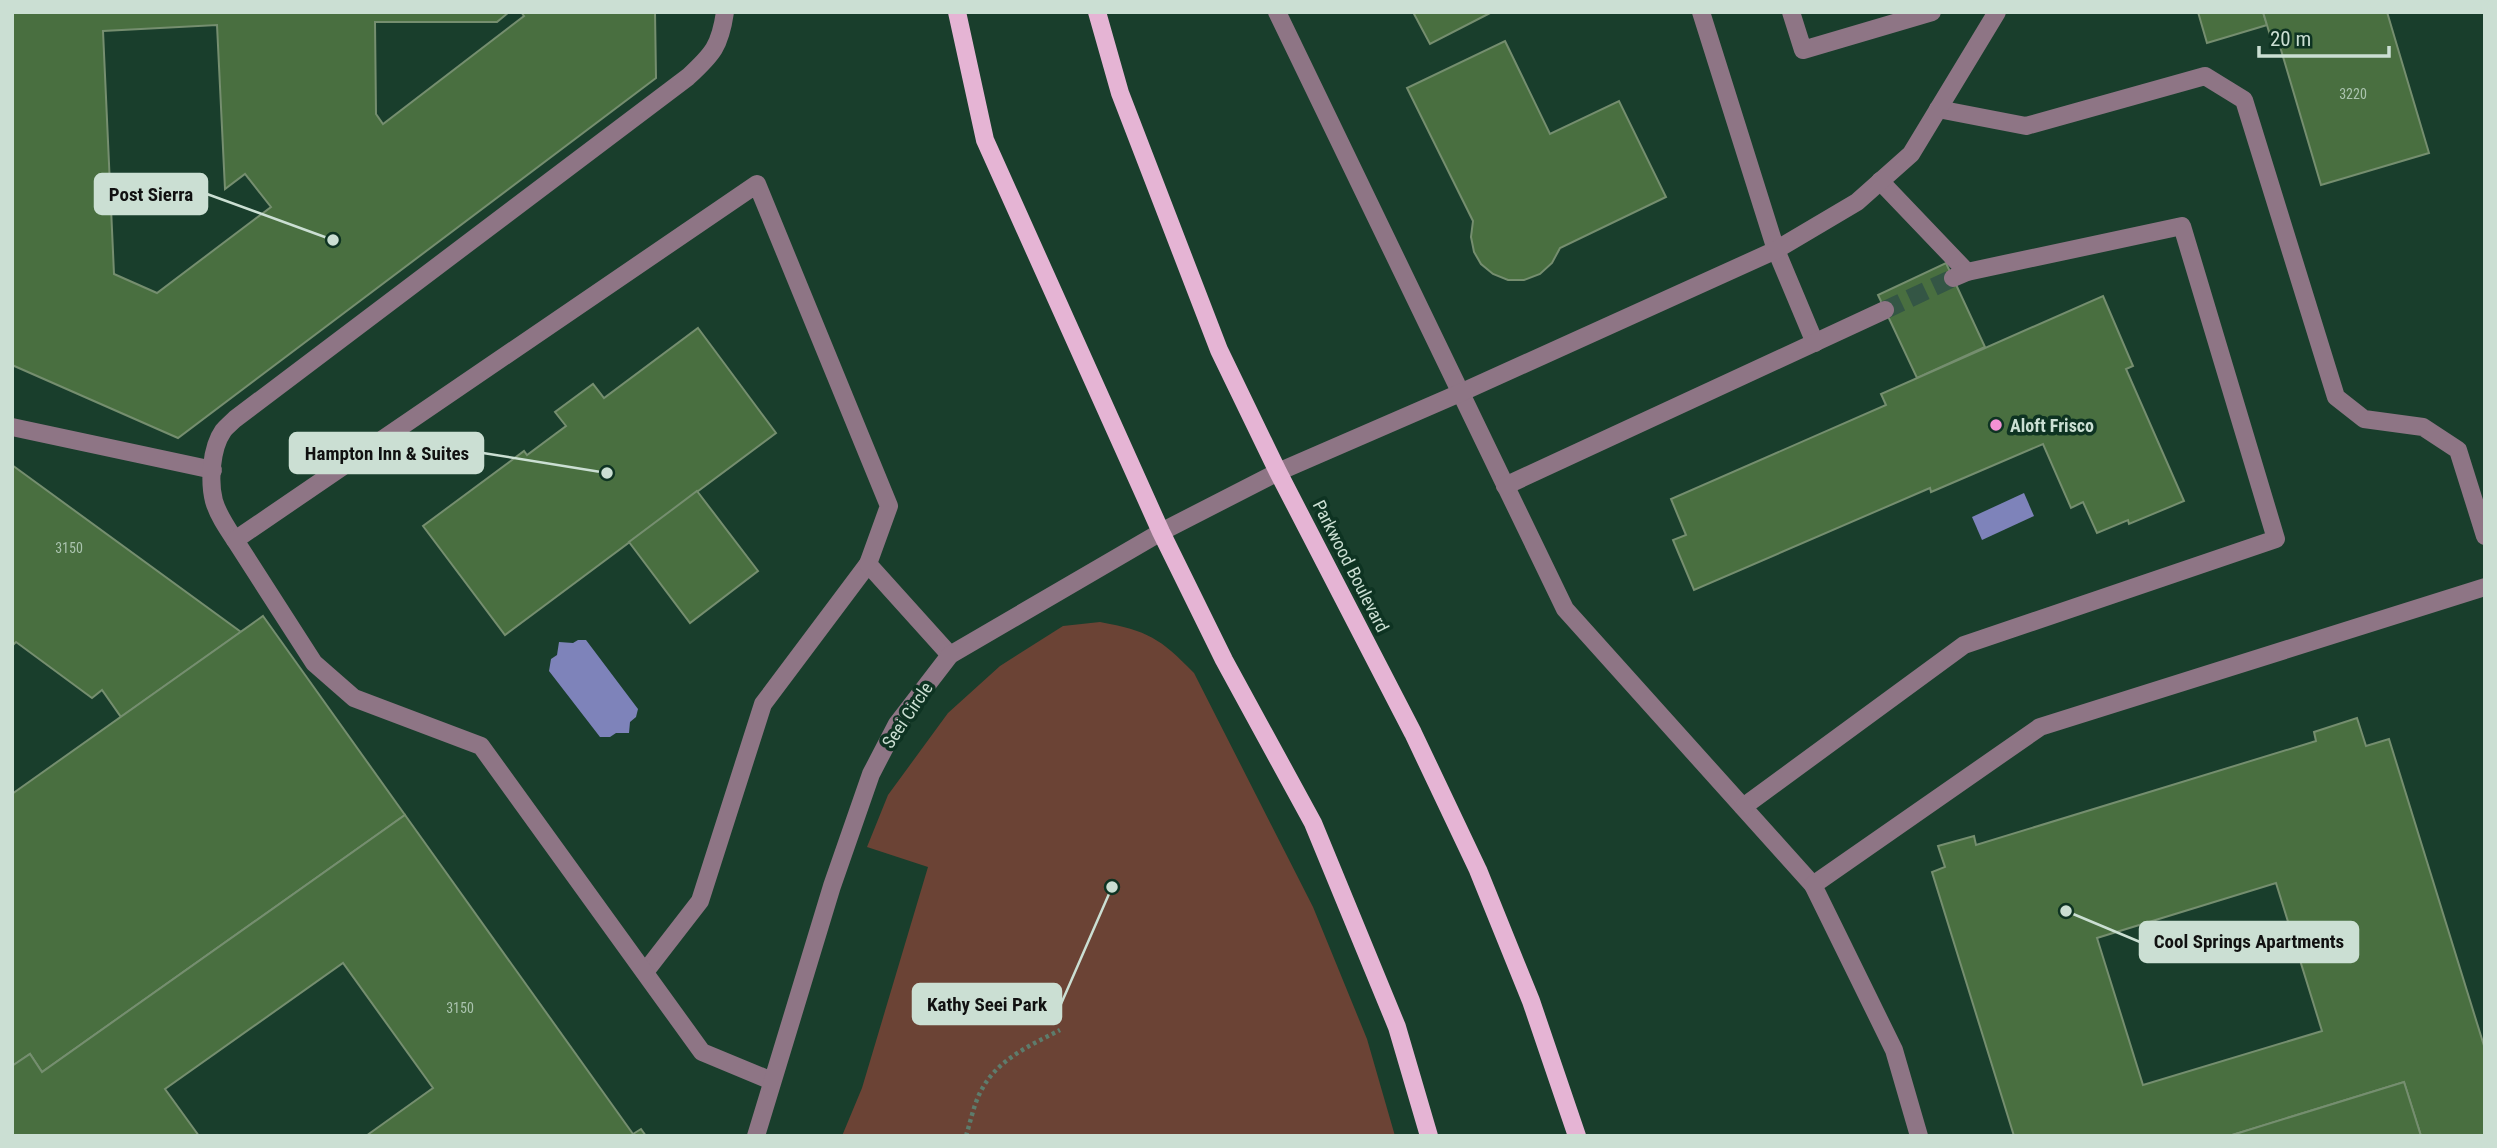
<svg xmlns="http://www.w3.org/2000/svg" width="2497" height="1148" viewBox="0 0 2497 1148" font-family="'Roboto Condensed',sans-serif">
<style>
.green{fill:#6b4335}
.water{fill:#7e83ba}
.building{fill:#496f40;stroke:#758e6f;stroke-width:2;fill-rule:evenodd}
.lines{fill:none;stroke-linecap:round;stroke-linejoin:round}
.minor-tunnel{stroke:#345645;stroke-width:18;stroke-dasharray:18 9;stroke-linecap:butt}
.path{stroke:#5d7c6c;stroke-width:4.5;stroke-dasharray:3.5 3.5;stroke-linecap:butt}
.minor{stroke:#8e7585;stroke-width:18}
.major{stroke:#e5b4d4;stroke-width:18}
.poi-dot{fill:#f491d4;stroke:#0e3322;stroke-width:2.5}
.labels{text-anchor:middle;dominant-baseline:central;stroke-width:7;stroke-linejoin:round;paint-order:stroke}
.number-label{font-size:14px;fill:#aac3ae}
.poi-label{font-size:18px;font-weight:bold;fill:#cbdfd3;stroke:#0e3322;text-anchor:start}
.street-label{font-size:18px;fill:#cbdfd3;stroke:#0e3322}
.leader{fill:none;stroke:#cbdfd3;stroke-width:2.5}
.callout-dot{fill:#cbdfd3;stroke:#0e3322;stroke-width:2.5}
.callout{fill:#cbdfd3;stroke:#cbdfd3;stroke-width:2.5}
.callout-label{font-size:19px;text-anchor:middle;font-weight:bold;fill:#111}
</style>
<rect width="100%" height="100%" fill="#193e2c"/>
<path class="green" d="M1100,622C1148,631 1160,638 1194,673L1313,907L1367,1039L1395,1136H842L862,1088L928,867L867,847L888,795L948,713L1000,666L1063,626Z"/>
<g class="water">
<path d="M2024,493L2034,516L1982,540L1972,517Z"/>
<path d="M578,640H586L638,709L636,717L630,722L629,733H616L610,737H600L549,671L551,659L557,655L559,642L573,643Z"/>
</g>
<g class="building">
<path d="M12,12H509L497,22H375L376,114L383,124L524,16L521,12H655L656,78L178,438L12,365ZM217,25L225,189L245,174L271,207L157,293L114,274L103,31Z"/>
<path d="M1413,12H1492L1430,44Z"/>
<path d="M2198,12H2263L2267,25L2207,43Z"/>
<path d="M2263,12H2387L2429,153L2321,185L2276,33L2270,35Z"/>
<path d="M1505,41L1550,134L1619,101L1666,197L1560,248L1552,263L1540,274L1524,280H1508L1493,274L1481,264L1474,252L1471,237L1473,221L1407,88Z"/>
<path d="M1946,263L1985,347L1917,378L1878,295Z"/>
<path d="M2103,296L2133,366L2126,369L2184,501L2129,524L2128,520L2097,533L2083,502L2071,508L2043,444L1931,492L1930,488L1694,590L1673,540L1686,535L1671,499L1886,405L1881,394Z"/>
<path d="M698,328L776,433L505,635L423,526L524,451L527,455L566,426L555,412L593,384L604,398Z"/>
<path d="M12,465L241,632L121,717L102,690L92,698L16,642L12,646Z"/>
<path d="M697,491L758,571L690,623L629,542Z"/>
<path d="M263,616L405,815L42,1072L30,1054L12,1066V794Z"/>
<path d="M2357,718L2366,746L2389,739L2485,1049V1136H2421L2404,1082L2229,1136H2014L1932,872L1945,867L1938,846L1974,836L1976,845L2316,741L2314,732ZM2276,883L2322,1031L2143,1085L2097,938Z"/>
<path d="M405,815L633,1134L641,1129L646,1136H366L433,1088L343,963L165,1089L199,1136H12V1066L30,1054L42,1072Z"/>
<path d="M2404,1082L2421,1136H2229Z"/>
</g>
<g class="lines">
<path class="minor-tunnel" d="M1885,310L1953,278"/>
<path class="path" d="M966,1136C971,1120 974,1103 982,1089C998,1059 1031,1045 1060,1030"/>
<g class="minor">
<path d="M1277,12L1565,609L1813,885"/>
<path d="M1701,12L1776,250L1815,343"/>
<path d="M1791,12L1803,50L1932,12"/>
<path d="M1938,109L2026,126L2205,76L2244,100L2336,397L2364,419L2423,427L2458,450L2485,536"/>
<path d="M1880,181L1967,272"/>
<path d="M12,427L213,470"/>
<path d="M1505,486L1885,310"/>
<path d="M235,540C227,528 218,515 214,501C209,482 211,448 223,431C226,427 231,423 235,419L688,77C713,54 720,46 725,12"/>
<path d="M1743,807L1964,645L2276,539L2182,226L1967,272L1953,278"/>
<path d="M645,972L700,901L763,704L868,564"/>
<path d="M772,1081L702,1052L481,746L354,698L314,663L235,540L757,184L889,506L868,564L950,655"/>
<path d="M756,1136L832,886L871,774L897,724L950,655L1161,532L1278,472L1460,393L1776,250L1857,202L1911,154L1997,12"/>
<path d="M1919,1136L1894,1050L1813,885L2040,727L2485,587"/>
</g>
<g class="major">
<path d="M957,12L985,140L1161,532L1224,660L1313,823L1397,1027L1429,1136"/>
<path d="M1097,12L1120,93L1219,350L1278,472L1413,733L1478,870L1531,1001L1577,1136"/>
</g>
</g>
<circle class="poi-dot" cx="1996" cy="425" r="7"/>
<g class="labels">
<g class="number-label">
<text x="2353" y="94">3220</text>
<text x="69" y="548">3150</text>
<text x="460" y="1008">3150</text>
</g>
<g class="poi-label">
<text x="2010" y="425">Aloft Frisco</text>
</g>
<g class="street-label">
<text transform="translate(1351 566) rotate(63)">Parkwood Boulevard</text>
<text transform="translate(907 715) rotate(-56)">Seei Circle</text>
</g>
</g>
<path class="leader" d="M333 240L207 194M607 473L483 453M2066 911L2140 942M1112 887L1061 1004"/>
<g class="callout-dot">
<circle cx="333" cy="240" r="7"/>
<circle cx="607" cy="473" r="7"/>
<circle cx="2066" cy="911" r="7"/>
<circle cx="1112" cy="887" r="7"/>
</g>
<g class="callout">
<rect x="95" y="174" width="112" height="40" rx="7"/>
<rect x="290" y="433" width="193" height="40" rx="7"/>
<rect x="2140" y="922" width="218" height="40" rx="7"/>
<rect x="913" y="984" width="148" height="40" rx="7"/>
</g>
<g class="callout-label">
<text x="151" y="201">Post Sierra</text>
<text x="387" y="460">Hampton Inn &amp; Suites</text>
<text x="2249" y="948">Cool Springs Apartments</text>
<text x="987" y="1011">Kathy Seei Park</text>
</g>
<rect width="2497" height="1148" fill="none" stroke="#cbdfd3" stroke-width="28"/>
<path d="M2259 46v10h130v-10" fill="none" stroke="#cbdfd3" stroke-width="3.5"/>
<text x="2270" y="46" font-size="21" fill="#cbdfd3" stroke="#0e3322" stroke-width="5" paint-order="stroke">20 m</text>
</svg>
